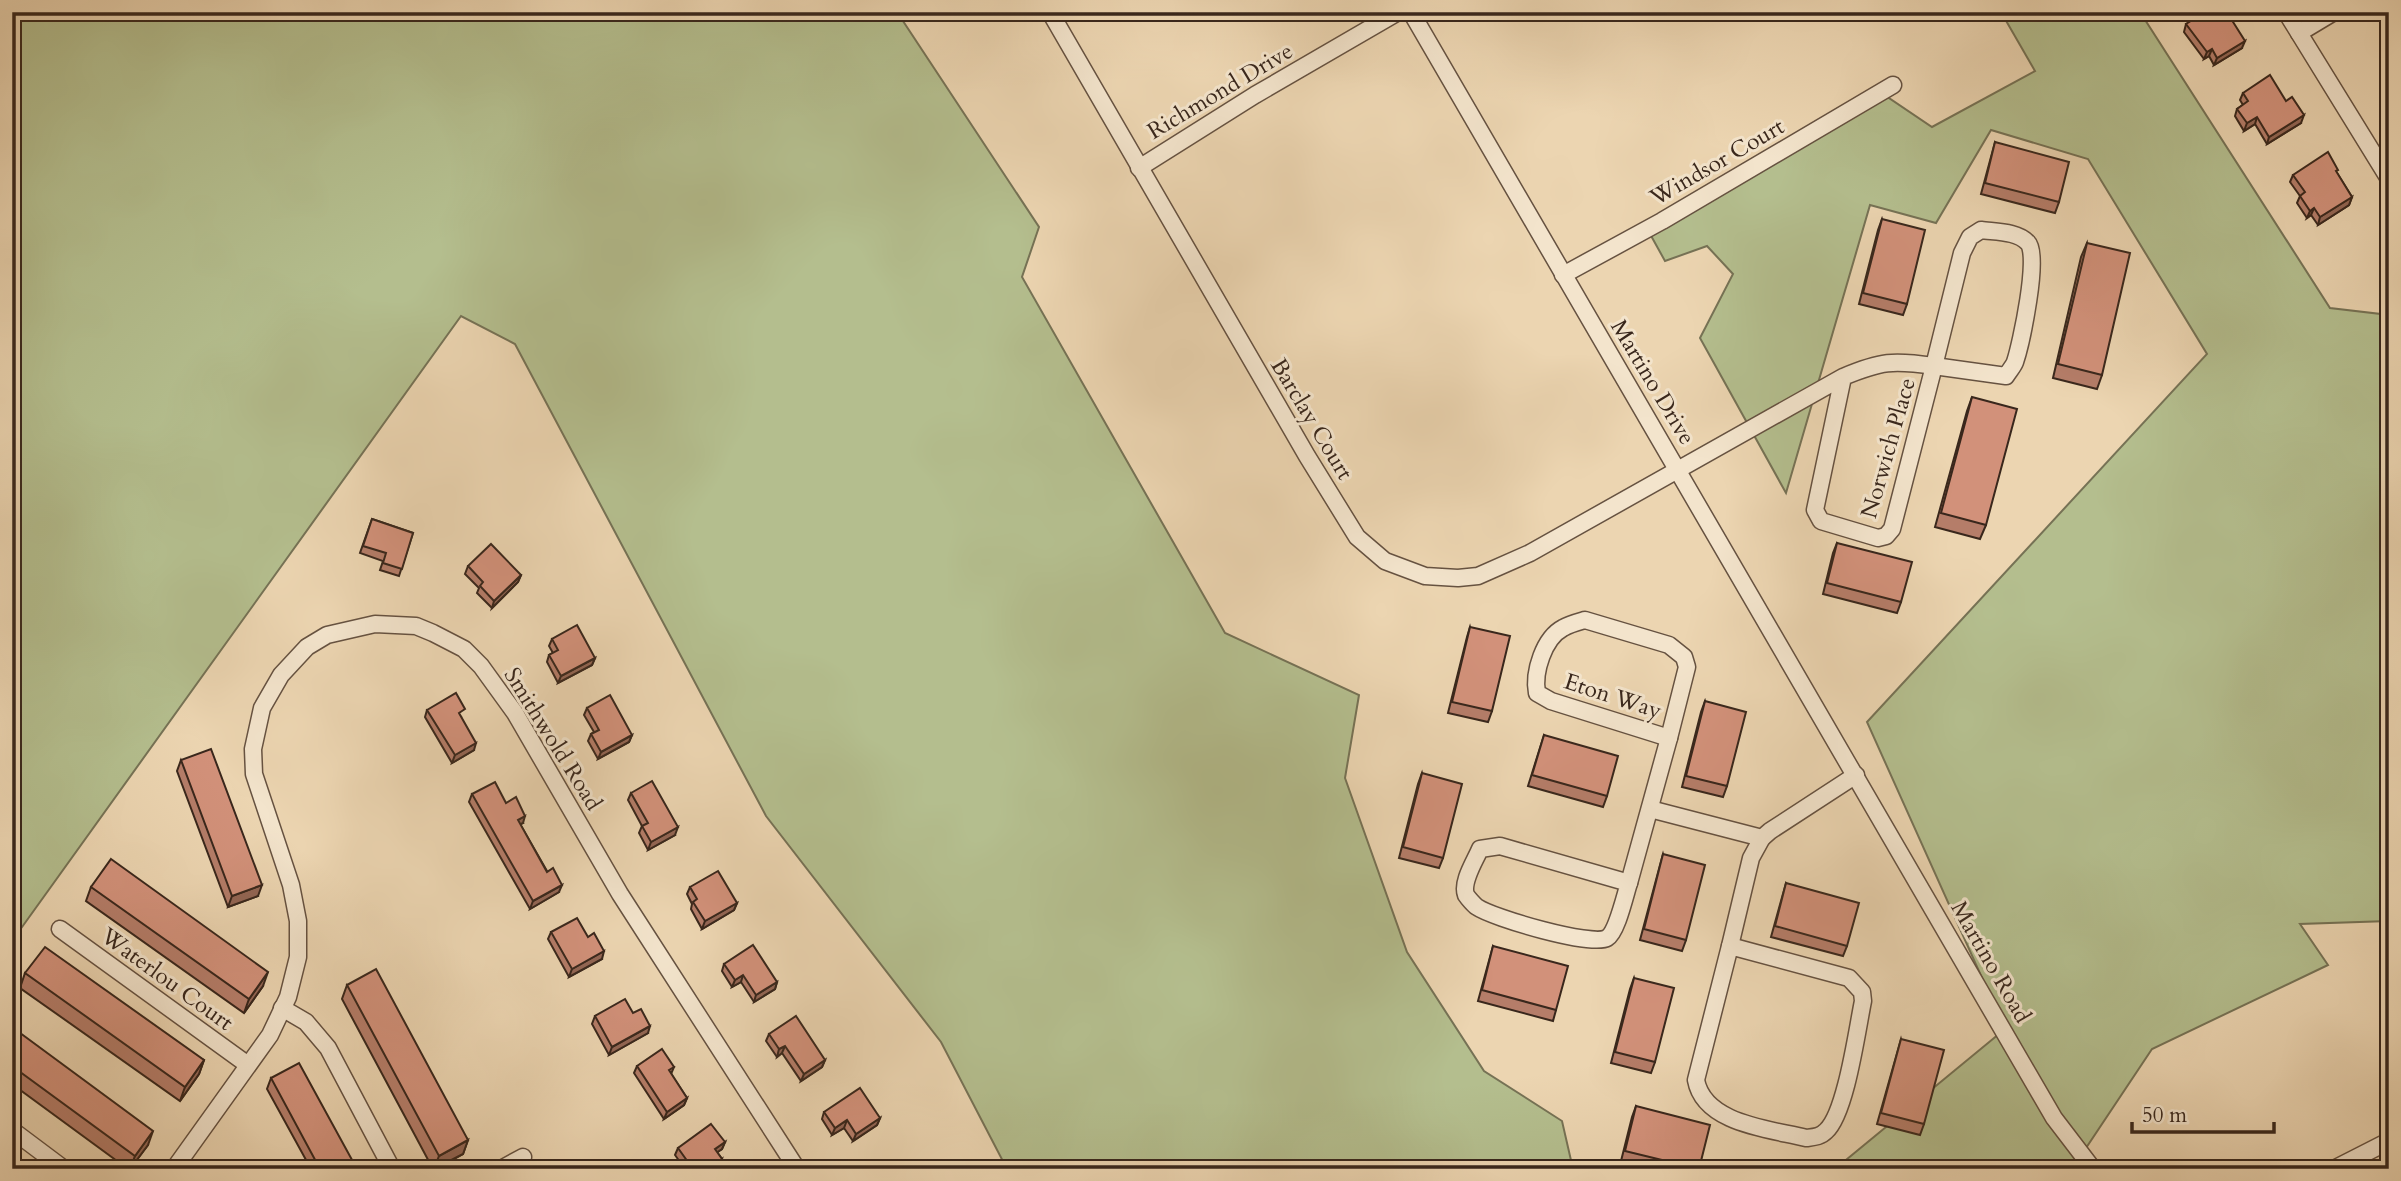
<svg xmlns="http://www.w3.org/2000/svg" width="2401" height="1181" viewBox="0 0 2401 1181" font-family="Cardo,serif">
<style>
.green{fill:#b4be8e;stroke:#767255;stroke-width:2}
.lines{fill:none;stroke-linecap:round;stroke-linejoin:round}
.street-casing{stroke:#665241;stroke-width:19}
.street{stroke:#f3e4cc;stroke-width:16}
.wall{fill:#b57d69;stroke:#39271c;stroke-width:2}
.shaded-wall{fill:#936655;stroke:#39271c;stroke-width:2}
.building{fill:#d2917a;stroke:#39271c;stroke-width:2}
.labels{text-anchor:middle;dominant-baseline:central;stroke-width:6;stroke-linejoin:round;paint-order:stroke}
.street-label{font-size:23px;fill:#39271c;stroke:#f3e4cc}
</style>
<rect width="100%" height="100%" fill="#ecd5b1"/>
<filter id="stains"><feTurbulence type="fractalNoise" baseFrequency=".00286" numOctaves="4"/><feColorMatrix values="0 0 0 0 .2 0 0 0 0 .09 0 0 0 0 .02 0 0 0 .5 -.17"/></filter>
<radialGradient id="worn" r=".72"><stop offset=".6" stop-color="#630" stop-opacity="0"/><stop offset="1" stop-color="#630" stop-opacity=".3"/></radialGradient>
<g class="green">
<polygon points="12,12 897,12 1039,227 1022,277 1225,633 1359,695 1345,778 1407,952 1484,1071 1562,1121 1573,1169 1007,1169 941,1042 766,816 515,344 461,316 12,941"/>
<polygon points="2001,12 2140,12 2330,308 2389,315 2389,693 2381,698 2389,717 2389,921 2300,924 2328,965 2152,1049 2072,1169 1835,1169 2005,1029 1867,722 2207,354 2088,159 1991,130 1936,223 1870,205 1786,493 1700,338 1733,274 1707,246 1665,261 1644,223 1874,88 1932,127 2035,71"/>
</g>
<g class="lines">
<defs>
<g id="street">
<path d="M1050,12l257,444 50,81 28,24 40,15 33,2 20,-2 52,-23 313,-176c38,-16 50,-17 91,-11l-42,163 -6,7 -8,2 -57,-17 -6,-11 28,-133"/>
<polyline points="1411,12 2054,1118 2093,1169"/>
<polyline points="2286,12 2389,179"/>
<polyline points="2299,33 2334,12"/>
<polyline points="1139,168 1255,95 1398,12"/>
<path d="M1981,230c14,2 37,1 47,13 12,12 -7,101 -13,119 -2,5 -6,9 -9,14l-72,-10 28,-113 8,-16z"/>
<polyline points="1563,275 1662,221 1893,85"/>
<path d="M1585,620l84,25 15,12 3,10 -18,71 -118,-37 -14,-8c-4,-21 7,-55 26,-65 7,-4 15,-6 22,-8z"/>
<polyline points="1650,809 1762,838 1770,831 1856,775"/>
<path d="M1500,846l129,37c-4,12 -12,49 -22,55 -15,9 -114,-20 -130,-31 -3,-2 -9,-9 -11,-12 -5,-13 9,-34 14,-46z"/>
<polyline points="1629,883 1669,738"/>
<polyline points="60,929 248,1065"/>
<path d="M1730,946l119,32 13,14 1,9c-6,29 -17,112 -37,130 -6,6 -12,6 -20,7 -36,-9 -102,-14 -110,-58z"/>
<polyline points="1730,946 1751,858 1762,838"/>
<polyline points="282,1008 306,1022 328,1048 392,1169"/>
<polyline points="12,1130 64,1169"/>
<polyline points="174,1169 270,1035 288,997 298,957 298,921 291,885 254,774 253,749 262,708 281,675 307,647 327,635 375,624 416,626 433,633 464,649 481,666 515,713 620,894 797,1169"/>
<polyline points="501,1169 523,1157"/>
<polyline points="2334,1169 2389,1141"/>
</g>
</defs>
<use href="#street" class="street-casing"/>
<use href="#street" class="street"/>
</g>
<g class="wall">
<polygon points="2192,12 2234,12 2233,16 2230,18 2242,48 2214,65 2209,56 2204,59 2184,32 2186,24 2189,23 2188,20"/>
<polygon points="2243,93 2286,101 2301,123 2267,144 2255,124 2244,131 2235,116 2237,109 2243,105 2240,100"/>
<polygon points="1995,142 2059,202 2055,213 1981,194"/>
<polygon points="2337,173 2352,197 2349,205 2318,225 2311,215 2307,218 2297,203 2300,196 2290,182 2293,175"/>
<polygon points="1882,219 1907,304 1903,315 1859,304 1878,230"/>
<polygon points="2087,243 2102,375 2097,389 2053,378 2081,257"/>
<polygon points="1972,397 1986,525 1980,539 1935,527 1967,411"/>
<polygon points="372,519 413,533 399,576 380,570 383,561 360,553"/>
<polygon points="1837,543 1901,602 1897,613 1823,594 1833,553"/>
<polygon points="468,566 521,575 518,582 492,608 477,593 479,588 465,574"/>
<polygon points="1470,627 1492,711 1488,722 1448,713 1467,637"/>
<polygon points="552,639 595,658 592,665 558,683 547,662 549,655 553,653 549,646"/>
<polygon points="1705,701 1727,786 1723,797 1682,787 1701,712"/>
<polygon points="587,708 632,735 629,742 598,759 588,741 591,734 594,732 584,715"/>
<polygon points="427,710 462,717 461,717 474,750 452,763 425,717"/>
<polygon points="1544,735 1607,796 1603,807 1528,786"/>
<polygon points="181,760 258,896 228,907 177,771"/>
<polygon points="1422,773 1443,858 1439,868 1399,858 1418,784"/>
<polygon points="631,793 675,835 648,850 639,833 642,826 628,800"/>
<polygon points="472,794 506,803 523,823 520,824 559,892 530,909 469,802"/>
<polygon points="1663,854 1686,940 1682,951 1640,940 1660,865"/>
<polygon points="1786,883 1847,946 1843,956 1771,937"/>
<polygon points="91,887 263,986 244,1013 86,901"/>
<polygon points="690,887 737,903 734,910 702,929 691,909 692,904 687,894"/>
<polygon points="551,932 588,937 602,959 569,977 548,939"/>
<polygon points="1493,946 1556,1010 1553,1021 1478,1001"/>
<polygon points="724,964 777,982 775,989 754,1002 741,982 732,987 722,971"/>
<polygon points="25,973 204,1060 199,1074 180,1101 20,988"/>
<polygon points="1634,978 1655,1062 1651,1073 1611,1063 1630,989"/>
<polygon points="347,985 468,1140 463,1154 436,1169 433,1169 342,999"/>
<polygon points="633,1013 648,1033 609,1055 592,1024 595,1016"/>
<polygon points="12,1027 148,1145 130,1169 128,1169 12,1084"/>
<polygon points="769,1034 825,1060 822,1067 801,1081 782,1053 777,1057 766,1041"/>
<polygon points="1901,1039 1924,1124 1920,1135 1877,1124"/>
<polygon points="637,1066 674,1067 671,1074 687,1098 684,1105 664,1119 634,1073"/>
<polygon points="271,1078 357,1169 311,1169 267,1089"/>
<polygon points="1636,1106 1699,1169 1650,1169 1621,1161 1632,1117"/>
<polygon points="824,1112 880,1118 877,1125 853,1141 844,1128 832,1135 822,1119"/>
<polygon points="725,1142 722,1149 717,1152 722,1159 720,1166 716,1169 685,1169 675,1155 678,1148"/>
</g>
<g class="shaded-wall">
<polygon points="2230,12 2234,12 2233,16 2225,21 2228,14"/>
<polygon points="2245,41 2242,48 2214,65 2217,58"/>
<polygon points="2212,49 2209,56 2204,59 2207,52"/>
<polygon points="2304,115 2301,123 2267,144 2269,137"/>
<polygon points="2257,117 2255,124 2244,131 2247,123"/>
<polygon points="2352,197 2349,205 2318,225 2320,217"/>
<polygon points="2314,208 2311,215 2307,218 2310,211"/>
<polygon points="521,575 518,582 492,608 494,601"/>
<polygon points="595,658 592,665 558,683 561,676"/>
<polygon points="632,735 629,742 598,759 601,752"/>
<polygon points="476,743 474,750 452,763 455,755"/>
<polygon points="525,816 523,823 515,827 518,820"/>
<polygon points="678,827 675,835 648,850 651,842"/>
<polygon points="262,885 258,896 228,907 232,896"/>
<polygon points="562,885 559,892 530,909 533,901"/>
<polygon points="737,903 734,910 702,929 705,921"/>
<polygon points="604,951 602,959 569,977 572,969"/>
<polygon points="268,972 263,986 244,1013 249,999"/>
<polygon points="743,975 741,982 732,987 735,980"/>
<polygon points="777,982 775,989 754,1002 756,995"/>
<polygon points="650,1026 648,1033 609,1055 612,1047"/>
<polygon points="785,1046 782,1053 777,1057 779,1049"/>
<polygon points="204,1060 199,1074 180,1101 185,1087"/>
<polygon points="825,1060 822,1067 801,1081 804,1074"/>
<polygon points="687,1098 684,1105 664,1119 667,1112"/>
<polygon points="880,1118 877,1125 853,1141 856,1134"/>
<polygon points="847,1120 844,1128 832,1135 835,1128"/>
<polygon points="153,1131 148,1145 130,1169 135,1156"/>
<polygon points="468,1140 463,1154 434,1169 439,1156"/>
<polygon points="725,1142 722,1149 712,1156 715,1149"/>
<polygon points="722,1159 720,1166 716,1169 709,1169"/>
</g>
<g class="building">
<polygon points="2192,12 2230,12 2228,14 2245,41 2217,58 2212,49 2207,52 2186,24 2194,19 2190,13"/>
<polygon points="2270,75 2286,101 2292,97 2304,115 2269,137 2257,117 2247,123 2237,109 2248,101 2243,93"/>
<polygon points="1995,142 2069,162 2059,202 1985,183"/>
<polygon points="2328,152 2338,170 2336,171 2352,197 2320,217 2314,208 2310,211 2300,196 2305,192 2293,175"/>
<polygon points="1882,219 1925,230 1907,304 1863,293"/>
<polygon points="2087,243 2130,253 2102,375 2058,364"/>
<polygon points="1972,397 2017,409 1986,525 1941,513"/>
<polygon points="372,519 413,533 402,569 383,563 386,553 363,546"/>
<polygon points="1837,543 1912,562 1901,602 1827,583"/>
<polygon points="491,544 521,575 494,601 480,586 483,582 468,566"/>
<polygon points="577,625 595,658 561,676 549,655 558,650 552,639"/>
<polygon points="1470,627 1510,636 1492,711 1452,702"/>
<polygon points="456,693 465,709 459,713 476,743 455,755 427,710"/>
<polygon points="610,695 632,735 601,752 591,734 599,730 587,708"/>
<polygon points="1705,701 1746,712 1727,786 1686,776"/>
<polygon points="1544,735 1618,756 1607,796 1532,775"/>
<polygon points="211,749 262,885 232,896 181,760"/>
<polygon points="1422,773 1462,784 1443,858 1403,847"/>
<polygon points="652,781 678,827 651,842 642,826 648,823 631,793"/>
<polygon points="495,782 506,803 516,797 525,816 518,820 547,872 553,868 562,885 533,901 472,794"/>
<polygon points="1663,854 1705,865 1686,940 1644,929"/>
<polygon points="111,859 268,972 249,999 91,887"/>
<polygon points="718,871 737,903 705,921 693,902 697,899 690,887"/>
<polygon points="1786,883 1859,903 1847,946 1775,926"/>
<polygon points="577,918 588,937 594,933 604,951 572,969 551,932"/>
<polygon points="753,945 777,982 756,995 743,975 735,980 724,964"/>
<polygon points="1493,946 1568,966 1556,1010 1482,990"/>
<polygon points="45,947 204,1060 185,1087 25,973"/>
<polygon points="376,969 468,1140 439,1156 347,985"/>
<polygon points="1634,978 1674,988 1655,1062 1615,1052"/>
<polygon points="625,999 633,1013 641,1009 650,1026 612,1047 595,1016"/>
<polygon points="796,1016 825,1060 804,1074 785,1046 779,1049 769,1034"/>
<polygon points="12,1027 153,1131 135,1156 12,1066"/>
<polygon points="1901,1039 1944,1050 1924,1124 1881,1113"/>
<polygon points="662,1049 674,1067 669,1070 687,1098 667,1112 637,1066"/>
<polygon points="299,1063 357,1169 320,1169 271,1078"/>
<polygon points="860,1088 880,1118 856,1134 847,1120 835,1128 824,1112"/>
<polygon points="1636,1106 1710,1125 1699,1169 1625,1151"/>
<polygon points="711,1124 725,1142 715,1149 722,1159 709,1169 693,1169 678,1148"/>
<polygon points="12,1159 26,1169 12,1169"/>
<polygon points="902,1164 905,1169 895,1169"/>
</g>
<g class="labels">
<g class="street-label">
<text transform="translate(1220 91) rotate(-31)">Richmond Drive</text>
<text transform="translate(1717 162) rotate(-30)">Windsor Court</text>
<text transform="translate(1653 382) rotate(59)">Martino Drive</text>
<text transform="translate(1312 419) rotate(59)">Barclay Court</text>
<text transform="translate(1888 448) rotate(-74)">Norwich Place</text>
<text transform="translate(1613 696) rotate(18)">Eton Way</text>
<text transform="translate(553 739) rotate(58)">Smithwold Road</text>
<text transform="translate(1991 962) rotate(60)">Martino Road</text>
<text transform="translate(167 979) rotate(36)">Waterlou Court</text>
</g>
</g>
<rect width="2401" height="1181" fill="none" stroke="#ecd5b1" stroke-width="42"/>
<rect x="14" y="14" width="2373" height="1153" fill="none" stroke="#39271c" stroke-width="3.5"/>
<rect x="21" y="21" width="2359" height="1139" fill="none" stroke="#39271c" stroke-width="2"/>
<path d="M2132 1122v10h142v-10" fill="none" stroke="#39271c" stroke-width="3.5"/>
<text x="2142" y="1122" font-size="21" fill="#39271c" stroke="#f3e4cc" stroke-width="5" paint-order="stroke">50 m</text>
<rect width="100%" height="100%" filter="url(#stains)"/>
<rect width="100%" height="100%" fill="url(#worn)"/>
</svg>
